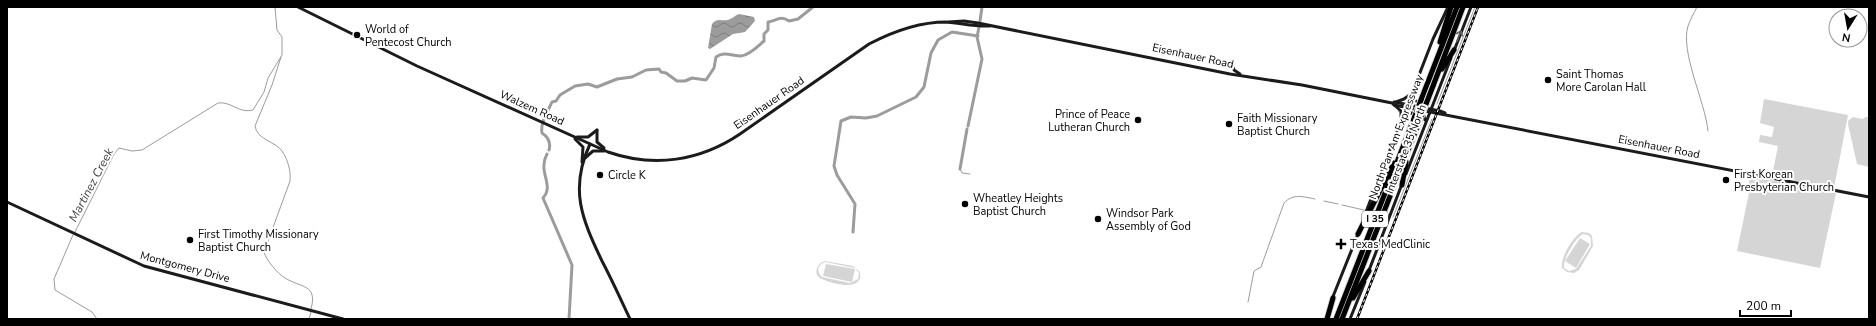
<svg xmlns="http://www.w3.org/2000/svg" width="1876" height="326" viewBox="0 0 1876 326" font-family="'Nunito Sans',sans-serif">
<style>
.grass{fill:#d5d5d5;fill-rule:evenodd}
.water{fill:url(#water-waves)}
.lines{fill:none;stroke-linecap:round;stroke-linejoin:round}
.stream{stroke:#9c9c9c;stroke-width:1}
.river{stroke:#9c9c9c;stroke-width:3}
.highway-casing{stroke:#dbdbdb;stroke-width:7}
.secondary{stroke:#1b1b1b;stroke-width:3}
.highway{stroke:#000;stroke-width:5}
.rail-casing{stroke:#000;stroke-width:2.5}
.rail{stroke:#fff;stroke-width:1;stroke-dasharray:3;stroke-linecap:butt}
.highway-bridge-casing{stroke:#dbdbdb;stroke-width:7;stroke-linecap:butt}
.highway-bridge{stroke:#000;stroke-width:5}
.oneway{stroke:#5f5f5f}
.poi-dot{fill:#000;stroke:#fff;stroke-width:1.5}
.labels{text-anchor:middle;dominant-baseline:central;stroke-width:4;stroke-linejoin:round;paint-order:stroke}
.shield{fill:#fff;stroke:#4c4c4c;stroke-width:1}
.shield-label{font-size:10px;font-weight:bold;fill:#000}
.poi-label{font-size:11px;fill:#000;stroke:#fff;text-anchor:start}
.street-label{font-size:11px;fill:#000;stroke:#fff}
.water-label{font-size:12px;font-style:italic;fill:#3d3d3d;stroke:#fff}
</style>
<defs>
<pattern id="water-waves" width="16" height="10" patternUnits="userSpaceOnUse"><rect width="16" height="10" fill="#9c9c9c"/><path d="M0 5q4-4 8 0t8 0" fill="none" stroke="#7d7d7d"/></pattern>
</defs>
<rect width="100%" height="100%" fill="#fff"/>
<g class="grass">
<polygon points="1764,99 1848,115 1834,188 1772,176 1778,146 1759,142 1760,135 1772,137 1774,127 1760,123"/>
<polygon points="1853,117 1862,119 1866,117 1869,117 1869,167 1857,164 1848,124 1848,121"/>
<polygon points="1750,176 1836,193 1820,268 1737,251 1750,188 1748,187"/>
<path d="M1582,232l7,1 3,3 1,10 -14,24 -5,3 -7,-1 -5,-4c-2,-10 11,-32 20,-36zM1583,234l5,1 3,3v8l-15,23 -7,2 -5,-3c-2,-8 12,-31 19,-34z"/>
<polygon points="1580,238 1590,244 1576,268 1565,261"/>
<path d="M825,261l28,5 7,6c4,20 -28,12 -38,7 -10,-4 -5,-16 3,-18zM825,262l30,6 4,5 -1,6 -8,4 -28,-6c-6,-5 -5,-12 3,-15z"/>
<polygon points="826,264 855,269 852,282 823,276"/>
</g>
<path class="water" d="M739,14l15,3 1,4 -10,11 -12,2 -23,15 -2,-1 4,-24c6,-8 11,-1 18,-5 3,-1 6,-4 9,-5z"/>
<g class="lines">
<g class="stream">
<path d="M1697,7c-3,6 -7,13 -9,19 -8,26 17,75 20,105"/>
<path d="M281,57l-9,28 -17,41c2,14 20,15 27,25 6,9 9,20 8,30l-26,71c2,8 14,22 21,26 16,10 33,6 26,31"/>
<polyline points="1437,104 1475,7"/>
<polyline points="1398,111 1399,112"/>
<polyline points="960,169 962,173 970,174"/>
<polyline points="1324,201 1338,204"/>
<polyline points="1342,205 1364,210"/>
<polyline points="1393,217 1432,119"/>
<path d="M75,232l39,-78 5,-6 13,3 10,-1 76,-47c13,-2 21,11 35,7l11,-18 4,-14 14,-23v-18l-5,-7 -2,-23"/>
<polyline points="73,235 54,279 55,290 92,312 97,319"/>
<path d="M1248,302l6,-31 7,-4 23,-64c9,-10 20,-6 31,-4"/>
<polyline points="309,319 311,312"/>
</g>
<g class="river">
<polyline points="980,21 982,7"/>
<polyline points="968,126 982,59 977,37 979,27"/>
<path d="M549,150c2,-7 -1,-13 -7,-17 -2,-10 6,-22 10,-31l4,-1 4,-6 15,-9 13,-2 9,3 20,-8 15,-2 14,-7 13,-1 2,3 5,1 11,8h8l7,-3 14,2 8,-12 2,-11c8,-6 16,-1 25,-1 9,-1 17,-10 23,-15v-7l4,-4v-8c8,-1 12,-7 21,-1l9,-2 15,-12"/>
<path d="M547,154c-10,18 8,31 -4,44l29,67 -3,54"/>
<polyline points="960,169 967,129"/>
<polyline points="853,232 855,204 837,175 834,166 841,121 851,117 866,118 877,116 916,97 924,87 931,53 938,40 952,32 978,36"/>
</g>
<defs>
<g id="highway">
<polyline points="1440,42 1451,7"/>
<polyline points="1442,69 1454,50"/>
<polyline points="1433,86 1463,7"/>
<polyline points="1421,100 1457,7"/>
<polyline points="1402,185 1406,162"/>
<polyline points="1358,234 1394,163"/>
<polyline points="1353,298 1369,271"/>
<polyline points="1327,319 1333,298"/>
<polyline points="1336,319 1415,116"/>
<polyline points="1342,319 1421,117"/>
</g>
</defs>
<use href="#highway" class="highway-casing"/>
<g class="secondary">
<path d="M298,7l119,59 191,86c46,16 92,9 132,-18l129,-90c23,-12 51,-22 77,-22 15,1 29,5 44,4"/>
<polyline points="949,22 964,21 978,23 1230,74 1302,85 1392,103 1401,111 1401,121"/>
<polyline points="1454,51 1471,7"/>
<polyline points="1232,65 1234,70 1240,74"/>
<polyline points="1412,93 1414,100 1420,103"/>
<polyline points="1394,102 1440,111 1445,113"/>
<polyline points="1396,102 1404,99 1411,94"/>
<polyline points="1394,105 1869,197"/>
<path d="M1404,118c5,-7 12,-6 20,-2l1,4"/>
<polyline points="597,130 597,142 604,148"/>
<polyline points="577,137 588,137 597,130"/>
<polyline points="575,139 583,147 582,162"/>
<path d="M590,144c-21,45 -8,75 12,117 10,19 19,39 28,58"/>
<polyline points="585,158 593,151 604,151"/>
<polyline points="1406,174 1451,58"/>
<polyline points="7,202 144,266 343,319"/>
<polyline points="1364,217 1433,39 1448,7"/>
<polyline points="1368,273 1402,184"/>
<polyline points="1332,299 1358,234"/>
<polyline points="1350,319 1365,282"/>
</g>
<use href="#highway" class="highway"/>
<defs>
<polyline id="rail" points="1357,319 1478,7"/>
</defs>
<use href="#rail" class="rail-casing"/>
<use href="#rail" class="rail"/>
<defs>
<g id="highway-bridge">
<polyline points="1415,116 1421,100"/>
<polyline points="1421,117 1433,86"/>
</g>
</defs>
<use href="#highway-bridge" class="highway-bridge-casing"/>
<use href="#highway-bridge" class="highway-bridge"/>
</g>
<defs><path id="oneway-shaft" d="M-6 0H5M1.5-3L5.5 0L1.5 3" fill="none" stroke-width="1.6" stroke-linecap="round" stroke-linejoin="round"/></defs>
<use class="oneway" href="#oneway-shaft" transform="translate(1459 36) rotate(-69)"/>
<g class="poi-dot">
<circle cx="357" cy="35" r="4"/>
<circle cx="1548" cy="80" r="4"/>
<circle cx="1138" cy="120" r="4"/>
<circle cx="1229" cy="124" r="4"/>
<circle cx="600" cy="175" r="4"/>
<circle cx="1726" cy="180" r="4"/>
<circle cx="965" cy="204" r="4"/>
<circle cx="1098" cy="219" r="4"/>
<circle cx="190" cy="240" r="4"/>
<path d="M1339 238h4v4h4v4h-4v4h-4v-4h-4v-4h4z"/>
</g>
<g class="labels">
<rect class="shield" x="1362" y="211" width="26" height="16" rx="3"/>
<g class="shield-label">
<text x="1375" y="219">I 35</text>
</g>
<g class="poi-label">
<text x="365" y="29">World of<tspan x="365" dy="13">Pentecost Church</tspan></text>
<text x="1556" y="74">Saint Thomas<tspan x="1556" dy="13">More Carolan Hall</tspan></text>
<text x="1130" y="114" text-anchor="end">Prince of Peace<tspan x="1130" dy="13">Lutheran Church</tspan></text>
<text x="1237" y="118">Faith Missionary<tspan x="1237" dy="13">Baptist Church</tspan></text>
<text x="1734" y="174">First Korean<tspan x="1734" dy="13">Presbyterian Church</tspan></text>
<text x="608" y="175">Circle K</text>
<text x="973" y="198">Wheatley Heights<tspan x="973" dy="13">Baptist Church</tspan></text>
<text x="1106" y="213">Windsor Park<tspan x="1106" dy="13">Assembly of God</tspan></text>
<text x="198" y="234">First Timothy Missionary<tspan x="198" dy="13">Baptist Church</tspan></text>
<text x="1350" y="244">Texas MedClinic</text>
</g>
<g class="street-label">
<text transform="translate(1193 56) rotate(12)">Eisenhauer Road</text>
<text transform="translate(769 103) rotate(-35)">Eisenhauer Road</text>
<text transform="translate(532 108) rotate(24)">Walzem Road</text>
<text transform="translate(1396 137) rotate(-69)">North Pan Am Expressway</text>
<text transform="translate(1659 147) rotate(11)">Eisenhauer Road</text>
<text transform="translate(1406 149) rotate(-69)">Interstate 35 North</text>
<text transform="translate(185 267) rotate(15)">Montgomery Drive</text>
</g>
<g class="water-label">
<text transform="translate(91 185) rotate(-62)">Martinez Creek</text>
</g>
</g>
<rect width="1876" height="326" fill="none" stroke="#000000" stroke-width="16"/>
<g transform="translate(1848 28) rotate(191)"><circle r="19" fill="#ffffff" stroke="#999999"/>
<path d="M0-3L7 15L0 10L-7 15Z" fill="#000000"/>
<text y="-6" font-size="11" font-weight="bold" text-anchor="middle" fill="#000000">N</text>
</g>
<path d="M1740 310v6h51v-6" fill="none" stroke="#000000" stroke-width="2"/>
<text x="1746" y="310" font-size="12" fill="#000000" stroke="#ffffff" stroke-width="3" paint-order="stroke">200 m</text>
</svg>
